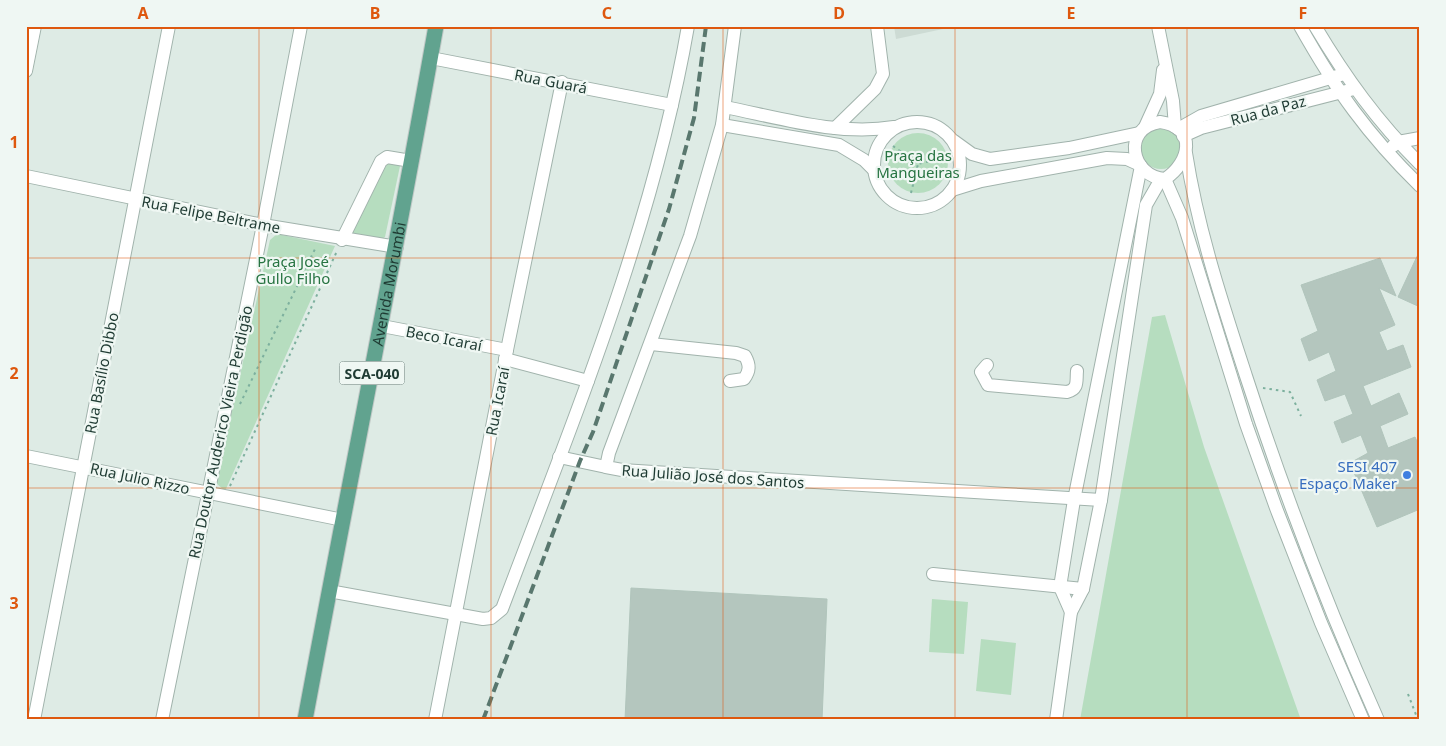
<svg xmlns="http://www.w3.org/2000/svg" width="1446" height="746" viewBox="0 0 1446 746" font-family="'Noto Sans',sans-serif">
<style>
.built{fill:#cddbd4}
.green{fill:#b6ddbf}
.building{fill:#b4c6be;stroke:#b1c5bc}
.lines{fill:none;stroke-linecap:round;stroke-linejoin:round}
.minor-casing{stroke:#a1b3ac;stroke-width:14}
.major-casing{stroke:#c0c8c6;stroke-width:17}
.path{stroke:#7db09e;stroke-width:2;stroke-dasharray:2.5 4;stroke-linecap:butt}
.minor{stroke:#fff;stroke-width:12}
.major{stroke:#61a38f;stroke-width:15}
.rail{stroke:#59776e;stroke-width:4;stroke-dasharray:10 5;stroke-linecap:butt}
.grid{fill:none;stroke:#de580e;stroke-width:1;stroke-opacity:0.55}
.shop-dot{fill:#3f7fe0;stroke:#eff7f3;stroke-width:2}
.labels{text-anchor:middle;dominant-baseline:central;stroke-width:4.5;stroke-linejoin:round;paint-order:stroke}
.shield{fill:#eff7f3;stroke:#5d736d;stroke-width:1}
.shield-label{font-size:14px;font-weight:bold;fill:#1f3b33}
.street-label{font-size:15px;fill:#1f3b33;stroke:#eff7f3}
.park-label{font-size:15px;fill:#277442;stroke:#eff7f3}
.shop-label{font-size:15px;fill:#366cbe;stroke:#eff7f3;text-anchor:end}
.neatline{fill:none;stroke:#de580e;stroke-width:2}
.grid-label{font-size:16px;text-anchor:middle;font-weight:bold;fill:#de580e}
</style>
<rect width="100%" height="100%" fill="#deebe5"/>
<polygon class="built" points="894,26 957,26 896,39"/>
<g class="green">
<circle cx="1161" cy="149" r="20"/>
<circle cx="918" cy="163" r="30"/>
<polygon points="394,163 400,166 385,237 378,241 348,234 387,164"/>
<polygon points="277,234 335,246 225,491 216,483 270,240"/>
<polygon points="1165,315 1204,447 1301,720 1080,720 1152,317"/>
<polygon points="932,599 968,602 964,654 929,652"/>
<polygon points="981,639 1016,643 1011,695 976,691"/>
</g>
<g class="building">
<polygon points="1420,250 1420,307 1398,297"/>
<polygon points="1380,258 1396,296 1379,288 1395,325 1379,332 1387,351 1403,345 1411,367 1363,386 1371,406 1399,393 1408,414 1380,426 1388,448 1415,437 1420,448 1420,509 1377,527 1350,463 1368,453 1361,435 1342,443 1334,422 1353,414 1345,394 1325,401 1317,380 1336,371 1329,352 1309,361 1301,339 1318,331 1301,285"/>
<polygon points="631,588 827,599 822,720 625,720"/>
</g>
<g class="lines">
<defs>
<g id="minor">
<polyline points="735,26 722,125 690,236 609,453 606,467 622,470 1101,500"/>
<polyline points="1158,26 1173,101 1175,127"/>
<path d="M1300,26c36,64 67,108 120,160"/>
<path d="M1315,26c31,52 62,95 105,138"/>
<polyline points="431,58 672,105"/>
<polyline points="26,71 35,26"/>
<path d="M725,107c55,11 113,29 169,20"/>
<circle cx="917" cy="165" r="43"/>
<path d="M1160,122c38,5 30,41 5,57 -34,-2 -44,-51 -5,-57z"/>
<polyline points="722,125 839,145 864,160 875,171"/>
<polyline points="1145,127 1160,94 1163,70"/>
<polyline points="835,128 875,89 883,74 877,26"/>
<polyline points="1178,129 1201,116 1344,74"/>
<polyline points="1183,136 1201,128 1354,89"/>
<polyline points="954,141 972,154 990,159 1069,148 1139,133"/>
<polyline points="1393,146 1398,142 1420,138"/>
<path d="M1186,153c12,77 36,149 60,223 38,117 82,232 132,344"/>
<polyline points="26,176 263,225 397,247"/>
<polyline points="1165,179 1182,218 1246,424 1276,508 1321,623 1363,720"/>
<polyline points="952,190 981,181 1107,158 1127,159 1140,165"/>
<polyline points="342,240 381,161 387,157 411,161"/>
<polyline points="382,326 507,350"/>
<path d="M651,344l85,9 9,3c5,9 5,15 -1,23l-14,2"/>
<polyline points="505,359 588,381"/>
<path d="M987,365l-6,7 7,13 79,7c12,-3 9,-11 10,-21"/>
<polyline points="26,456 343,520"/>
<polyline points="559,457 606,467"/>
<polyline points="933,574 1083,589"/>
<path d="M329,591l154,28 8,-1 11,-9c72,-191 151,-381 186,-583"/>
<polyline points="1071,612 1060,587 1074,500 1141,166"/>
<polyline points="34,720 169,26"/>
<polyline points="162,720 263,225 301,26"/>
<polyline points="435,720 507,350 562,82"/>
<polyline points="1056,720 1071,612 1083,589 1101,500 1146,205 1161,179"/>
</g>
<g id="major">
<path id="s1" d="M305,720c43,-232 90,-462 131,-694"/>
</g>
</defs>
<use href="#minor" class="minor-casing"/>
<use href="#major" class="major-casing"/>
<g class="path">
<polyline points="893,146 918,164 948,157"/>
<polyline points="911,193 918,164"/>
<polyline points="1263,388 1290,392 1301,416"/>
<polyline points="240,404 316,247"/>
<polyline points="230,486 337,251"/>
<polyline points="1408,694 1418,720"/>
</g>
<use href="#minor" class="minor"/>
<use href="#major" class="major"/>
<polyline class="rail" points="483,720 580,461 593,432 669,209 694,118 706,26"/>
</g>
<path class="grid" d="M259,26v694M491,26v694M723,26v694M955,26v694M1187,26v694M26,258h1394M26,488h1394"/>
<circle class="shop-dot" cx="1407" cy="475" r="5"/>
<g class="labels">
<rect class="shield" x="339.5" y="361.5" width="65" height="23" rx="4"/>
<g class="shield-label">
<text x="372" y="373">SCA-040</text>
</g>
<g class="street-label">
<text transform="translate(551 81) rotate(11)">Rua Guará</text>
<text transform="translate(1268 110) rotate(-15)">Rua da Paz</text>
<text transform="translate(211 214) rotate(11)">Rua Felipe Beltrame</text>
<text stroke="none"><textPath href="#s1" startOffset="444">Avenida Morumbi</textPath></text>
<text transform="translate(444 338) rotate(11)">Beco Icaraí</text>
<text transform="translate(101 373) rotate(-79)">Rua Basílio Dibbo</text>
<text transform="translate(497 401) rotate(-79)">Rua Icaraí</text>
<text transform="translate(220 432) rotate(-78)">Rua Doutor Auderico Vieira Perdigão</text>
<text transform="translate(713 476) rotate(4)">Rua Julião José dos Santos</text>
<text transform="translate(140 478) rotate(12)">Rua Julio Rizzo</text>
</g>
<g class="park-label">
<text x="918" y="155">Praça das<tspan x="918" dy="17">Mangueiras</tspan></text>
<text x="293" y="261">Praça José<tspan x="293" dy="17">Gullo Filho</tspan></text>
</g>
<g class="shop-label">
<text x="1397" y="466">SESI 407<tspan x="1397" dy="17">Espaço Maker</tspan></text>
</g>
</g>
<rect width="1446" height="746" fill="none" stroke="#eff7f3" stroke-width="55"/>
<rect x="28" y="28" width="1390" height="690" class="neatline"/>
<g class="grid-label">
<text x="143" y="19">A</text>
<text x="375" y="19">B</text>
<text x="607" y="19">C</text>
<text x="839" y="19">D</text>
<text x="1071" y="19">E</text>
<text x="1303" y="19">F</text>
<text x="14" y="148">1</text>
<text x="14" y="379">2</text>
<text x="14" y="609">3</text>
</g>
</svg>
